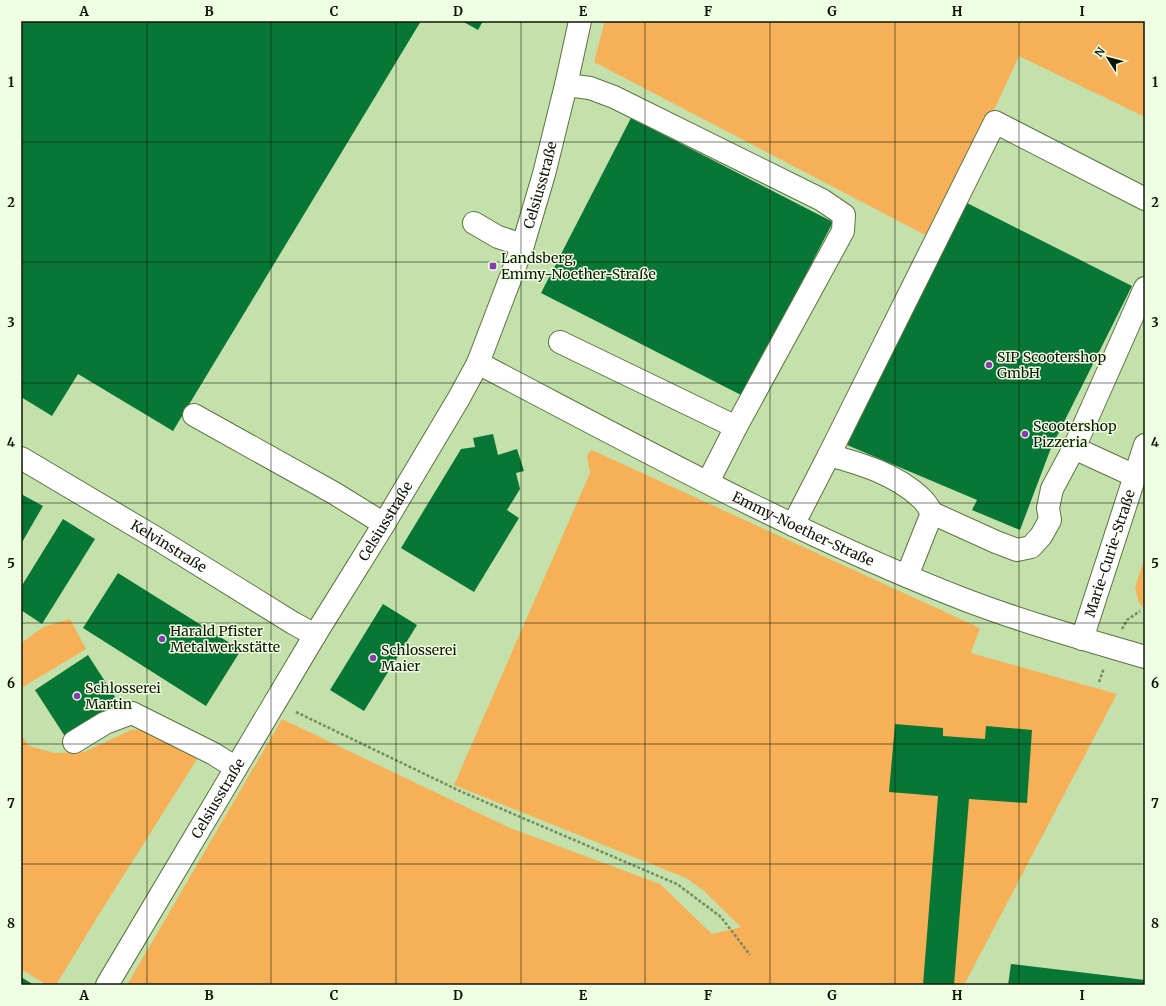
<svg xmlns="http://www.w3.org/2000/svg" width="1166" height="1006" viewBox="0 0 1166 1006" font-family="Merriweather,serif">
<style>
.green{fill:#f6b058}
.building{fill:#087736}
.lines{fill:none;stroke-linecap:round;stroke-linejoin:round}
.minor-casing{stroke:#5b7443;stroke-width:24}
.path{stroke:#768a64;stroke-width:2.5;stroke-dasharray:3 2;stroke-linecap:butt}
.minor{stroke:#fff;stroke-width:22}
.grid{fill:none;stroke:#0d1604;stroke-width:1;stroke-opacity:0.55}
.poi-dot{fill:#843caf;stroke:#effde2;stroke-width:1.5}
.labels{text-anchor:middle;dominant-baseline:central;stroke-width:3;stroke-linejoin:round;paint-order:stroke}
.street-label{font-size:14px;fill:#0d1604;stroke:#effde2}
.poi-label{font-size:14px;fill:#0d1604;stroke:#effde2;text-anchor:start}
.neatline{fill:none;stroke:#0d1604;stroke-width:1.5}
.grid-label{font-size:13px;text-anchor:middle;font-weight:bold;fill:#0d1604}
</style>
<rect width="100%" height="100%" fill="#c5e1ab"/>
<g class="green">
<polygon points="605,21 1145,21 1145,117 1019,56 995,108 931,238 594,62"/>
<polygon points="592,450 980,628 971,653 1117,694 964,985 127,985 282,719 510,828 660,884 712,934 741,927 702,889 686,878 454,785 590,473 587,455"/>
<polygon points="1145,556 1145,608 1139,603 1135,588"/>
<polygon points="70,619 86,649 21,688 21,643 45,626"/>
<polygon points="143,729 199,756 98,916 56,985 47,985 21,969 21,735 29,746 55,753 84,752 131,730"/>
</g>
<g class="building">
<polygon points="21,21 421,21 173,431 78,374 52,416 21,397"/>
<polygon points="462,21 483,21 478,30"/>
<polygon points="631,118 833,222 743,396 541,293"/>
<polygon points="967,203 1132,286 1051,448 1020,530 972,510 977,500 847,445"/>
<polygon points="493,434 498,455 517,449 524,471 516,473 520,489 507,510 519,518 474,592 401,548 461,449 475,447 473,438"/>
<polygon points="21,494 43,506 21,544"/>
<polygon points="63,519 95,539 42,624 21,610 21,587"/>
<polygon points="118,573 241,650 206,706 83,628"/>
<polygon points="383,604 417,625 364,711 330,690"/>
<polygon points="88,655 119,703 66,738 35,690"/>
<polygon points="895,724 943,728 943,736 985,739 986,726 1032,730 1027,803 969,799 954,985 923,985 938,796 889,792"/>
<polygon points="1011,964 1145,980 1145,985 1008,985"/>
<polygon points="21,977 34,985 21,985"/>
</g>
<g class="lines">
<defs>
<g id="minor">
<polyline points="474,223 498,237 523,245"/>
<polyline points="560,342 736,427 843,231 844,215 822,200 614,97 590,88 566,85"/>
<path id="s1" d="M478,363c159,83 318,171 485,236 60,23 121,40 182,58"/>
<polyline points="194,415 334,493 384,524"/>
<polyline points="829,455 995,122 1145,199"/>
<path id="s2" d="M21,458l135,80 137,85 22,12"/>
<polyline points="1135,476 1074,448 1145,288"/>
<polyline points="708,482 736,427"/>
<path d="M793,525l36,-70c32,9 67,19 92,43 5,4 8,10 11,15"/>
<polyline points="907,576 932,513 996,542 1017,550 1031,547 1041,536 1050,520 1048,508 1052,489 1074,448"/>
<path id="s3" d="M1082,639l63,-194"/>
<polyline points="74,742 105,723 132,713 214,754 236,768"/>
<path id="s4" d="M107,985l208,-350 69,-111 75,-126 19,-35 45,-118 21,-71 22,-89 14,-64"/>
</g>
</defs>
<use href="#minor" class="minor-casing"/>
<g class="path">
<polyline points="1122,629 1127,620 1140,611"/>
<polyline points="1099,682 1104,668"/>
<polyline points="296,712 462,792 677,884 721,917 750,955"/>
</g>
<use href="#minor" class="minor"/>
</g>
<path class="grid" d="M147,21v964M271,21v964M396,21v964M521,21v964M645,21v964M770,21v964M895,21v964M1019,21v964M21,142h1124M21,262h1124M21,383h1124M21,503h1124M21,623h1124M21,744h1124M21,864h1124"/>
<g class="poi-dot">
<rect x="489" y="262" width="8" height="8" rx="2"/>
<circle cx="989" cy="365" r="4"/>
<circle cx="1025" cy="434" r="4"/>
<circle cx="162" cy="639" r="4"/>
<circle cx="373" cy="658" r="4"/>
<circle cx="77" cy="696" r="4"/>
</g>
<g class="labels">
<g class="street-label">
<text stroke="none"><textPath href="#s4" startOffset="913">Celsiusstraße</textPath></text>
<text stroke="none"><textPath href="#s4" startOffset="541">Celsiusstraße</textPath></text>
<text stroke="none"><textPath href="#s1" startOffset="365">Emmy-Noether-Straße</textPath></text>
<text stroke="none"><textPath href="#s2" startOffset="172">Kelvinstraße</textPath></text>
<text stroke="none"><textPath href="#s3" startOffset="90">Marie-Curie-Straße</textPath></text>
<text stroke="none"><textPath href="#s4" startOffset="217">Celsiusstraße</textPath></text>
</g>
<g class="poi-label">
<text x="501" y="258">Landsberg,<tspan x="501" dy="16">Emmy-Noether-Straße</tspan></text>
<text x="997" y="357">SIP Scootershop<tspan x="997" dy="16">GmbH</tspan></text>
<text x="1033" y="426">Scootershop<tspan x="1033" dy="16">Pizzeria</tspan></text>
<text x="170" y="631">Harald Pfister<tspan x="170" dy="16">Metalwerkstätte</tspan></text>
<text x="381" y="650">Schlosserei<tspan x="381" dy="16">Maier</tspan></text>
<text x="85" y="688">Schlosserei<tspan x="85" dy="16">Martin</tspan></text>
</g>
</g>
<rect width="1166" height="1006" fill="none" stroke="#effde2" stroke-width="44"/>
<g transform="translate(1108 58) rotate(306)" stroke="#effde2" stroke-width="3" paint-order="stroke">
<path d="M0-3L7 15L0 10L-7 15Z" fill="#0d1604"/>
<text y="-6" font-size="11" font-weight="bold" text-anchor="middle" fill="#0d1604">N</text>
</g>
<rect x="22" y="22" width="1122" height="962" class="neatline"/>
<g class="grid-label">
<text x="84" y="16">A</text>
<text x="209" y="16">B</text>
<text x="334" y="16">C</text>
<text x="458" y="16">D</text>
<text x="583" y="16">E</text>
<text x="708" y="16">F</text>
<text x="832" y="16">G</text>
<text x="957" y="16">H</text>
<text x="1082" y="16">I</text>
<text x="11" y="87">1</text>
<text x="1155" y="87">1</text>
<text x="11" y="207">2</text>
<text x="1155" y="207">2</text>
<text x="11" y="327">3</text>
<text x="1155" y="327">3</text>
<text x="11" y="447">4</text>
<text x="1155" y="447">4</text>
<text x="11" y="568">5</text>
<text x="1155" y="568">5</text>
<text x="11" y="688">6</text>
<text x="1155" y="688">6</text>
<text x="11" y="808">7</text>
<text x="1155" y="808">7</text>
<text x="11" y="928">8</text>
<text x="1155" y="928">8</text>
<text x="84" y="1000">A</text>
<text x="209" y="1000">B</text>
<text x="334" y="1000">C</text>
<text x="458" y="1000">D</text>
<text x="583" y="1000">E</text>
<text x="708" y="1000">F</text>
<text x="832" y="1000">G</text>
<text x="957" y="1000">H</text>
<text x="1082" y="1000">I</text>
</g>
</svg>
